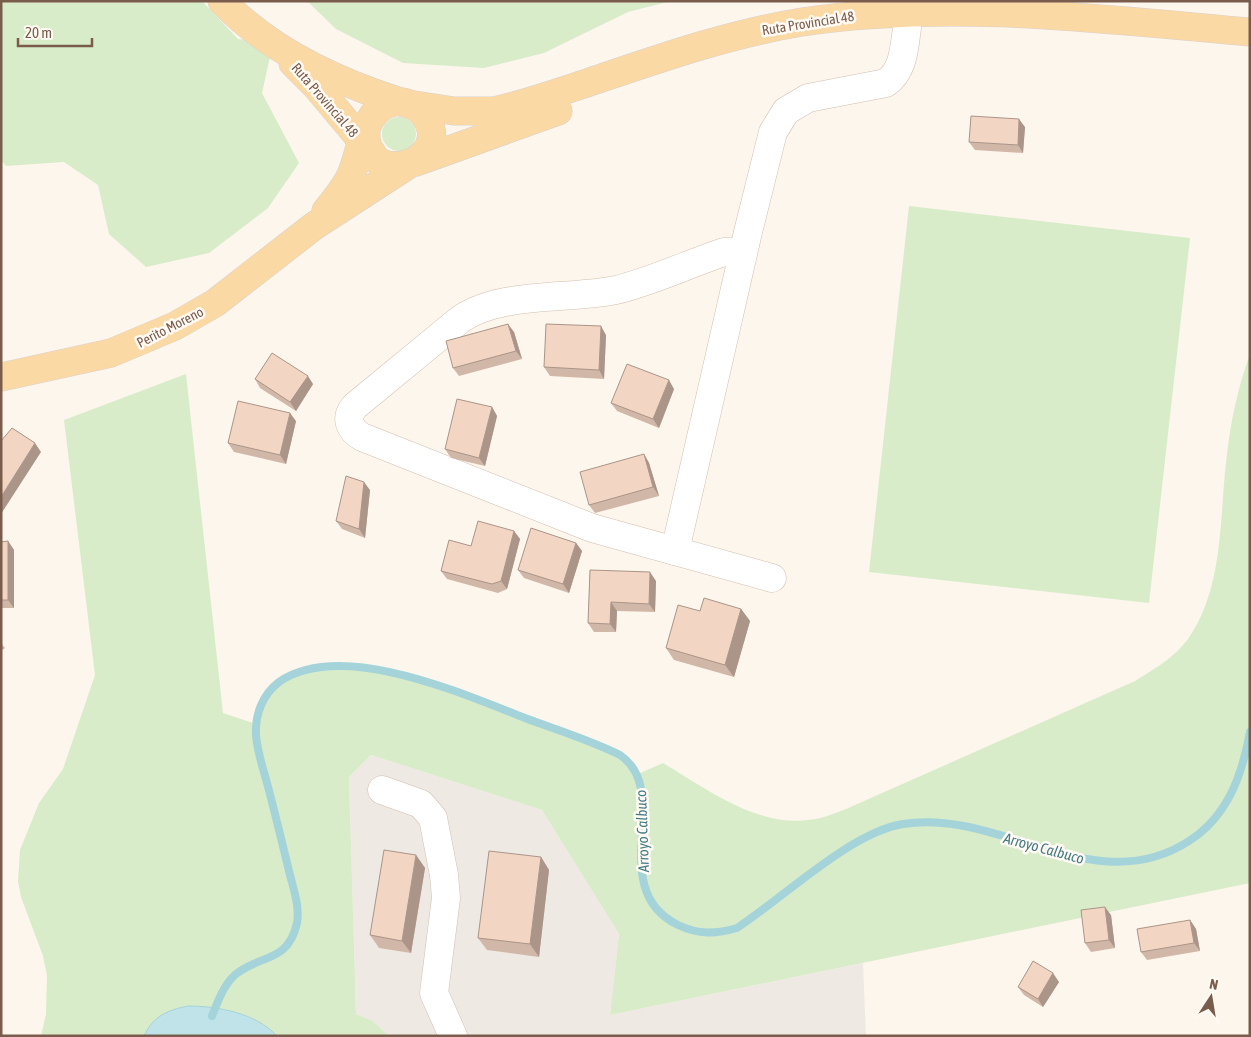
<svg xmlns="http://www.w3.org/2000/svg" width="1251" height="1037" viewBox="0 0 1251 1037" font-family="'Asap Condensed',sans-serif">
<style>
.industrial{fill:#efe9e4}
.green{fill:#d8ecc9}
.water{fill:#bfe3e8;stroke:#a5d3da}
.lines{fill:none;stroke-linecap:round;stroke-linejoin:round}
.stream{stroke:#a5d3da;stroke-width:8}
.minor-casing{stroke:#d1beb0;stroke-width:29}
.major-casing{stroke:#dad1cd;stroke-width:29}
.minor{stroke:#fff;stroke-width:28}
.major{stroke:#fbd9a5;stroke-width:28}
.wall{fill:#d1b7a8}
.shaded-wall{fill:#aa9588}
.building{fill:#f3d5c3;stroke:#aa9588}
.labels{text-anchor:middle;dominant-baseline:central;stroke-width:5;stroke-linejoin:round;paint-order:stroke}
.street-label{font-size:14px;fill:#7a5c4d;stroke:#fffaf3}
.water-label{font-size:15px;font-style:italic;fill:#437c86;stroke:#fffaf3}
</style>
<rect width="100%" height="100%" fill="#fdf6ec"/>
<polygon class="industrial" points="371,755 542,810 619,934 610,1015 863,963 866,1036 389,1036 373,1021 356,1014 349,777"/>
<g class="green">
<polygon points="1,1 202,1 238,39 273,43 262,93 299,163 268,208 209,253 146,267 109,234 98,185 64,162 6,166 1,160"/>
<polygon points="307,1 671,1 628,12 544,53 484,68 403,63 336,29"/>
<circle cx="399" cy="134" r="17"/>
<polygon points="909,206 1190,238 1149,603 869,572"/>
<path d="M1250,354v529l-640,132 9,-81 -77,-124 -171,-55 -22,22 7,237 17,7 16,15h-348l5,-22 1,-38 -4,-20 -22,-59 -3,-16 2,-31 19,-47 24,-34 32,-94 -31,-255 122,-46 37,339 33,11c21,-108 190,-37 253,-13 34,14 69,27 103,40l16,10 10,13 25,-11c46,27 99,69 157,55 9,-2 17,-6 26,-9l289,-128c19,-12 39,-23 53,-42 37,-53 31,-124 39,-185 4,-34 11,-67 23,-100z"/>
</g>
<path class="water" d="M188,1006c29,0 68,7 89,30h-133c9,-20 24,-26 44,-30z"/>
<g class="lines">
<path class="stream" d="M212,1016c6,-15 12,-32 24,-42 25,-20 52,-11 61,-51 3,-17 -4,-35 -8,-52 -7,-29 -14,-58 -22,-88 -4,-15 -10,-32 -11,-48 -1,-20 6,-40 23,-53 62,-43 184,12 246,36 32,12 65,22 95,37 54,36 -16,134 58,170 21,10 38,9 59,3 46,-30 114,-96 166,-104 98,-16 192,78 286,17 39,-25 53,-66 61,-109"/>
<defs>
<g id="minor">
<path d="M743,252h-19c-36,12 -71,29 -108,38 -48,10 -120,1 -159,32l-102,84c-11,12 -5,24 7,31l230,91 180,50"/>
<path d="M675,551l73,-319 25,-100 13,-21 22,-13 78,-15c18,-13 18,-35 21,-55"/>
<polyline points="382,790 421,804 433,818 444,875 446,898 434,993 453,1036"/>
</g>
<g id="major">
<path d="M222,1c47,49 115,81 179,101"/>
<polyline points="293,63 316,86 372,153"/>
<path d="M408,104l46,7h40c32,-7 62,-18 93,-28 71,-24 141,-49 215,-61 148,-22 300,-3 448,10"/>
<polyline points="416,162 558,111"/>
<path d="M326,211c9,-11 18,-22 24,-34 12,-24 12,-71 45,-75 11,-1 23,4 30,14 32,46 -63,78 -59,13"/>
<polyline points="1,377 111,353 175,326 215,303 314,226 408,165"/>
</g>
</defs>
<use href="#minor" class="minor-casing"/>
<use href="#major" class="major-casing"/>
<use href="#minor" class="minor"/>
<use href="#major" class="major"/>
</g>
<g class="wall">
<polygon points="1025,127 1023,153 975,150 969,142"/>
<polygon points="514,332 522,359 459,376 453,368"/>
<polygon points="606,335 604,379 550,376 544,367"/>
<polygon points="255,379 313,384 296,411 260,388"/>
<polygon points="674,389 659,428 617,411 611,403"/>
<polygon points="492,407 497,416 485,466 451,458 445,449"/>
<polygon points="296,421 286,464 234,452 228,443"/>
<polygon points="644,454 649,463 659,496 595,513 589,505"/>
<polygon points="370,490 365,538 342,529 336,521"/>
<polygon points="514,531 520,539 507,589 498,593 447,579 441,571 471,546"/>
<polygon points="8,541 14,550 14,608 1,608 1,542"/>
<polygon points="576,543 582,551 569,593 524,578 518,570"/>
<polygon points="590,570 656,581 655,612 617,611 616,632 594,632 588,623"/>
<polygon points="741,609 750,621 734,677 674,660 666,648 700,611"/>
<polygon points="1,643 5,648 1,651"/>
<polygon points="416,855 425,868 411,953 379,948 370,935"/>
<polygon points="541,857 549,870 539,957 487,950 478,938"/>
<polygon points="1111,915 1115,948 1091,952 1085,943"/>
<polygon points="1190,920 1196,929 1200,951 1147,960 1141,952"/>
<polygon points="1059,982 1043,1007 1024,995 1018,987"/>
</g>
<g class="shaded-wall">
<polygon points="1019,119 1025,127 1023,153 1018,145"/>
<polygon points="508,324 514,332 522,359 516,351"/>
<polygon points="601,326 606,335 604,379 599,370"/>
<polygon points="308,376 313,384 296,411 290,402"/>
<polygon points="669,380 674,389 659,428 653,419"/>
<polygon points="492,407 497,416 485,466 479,458"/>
<polygon points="290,413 296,421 286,464 280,455"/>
<polygon points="35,443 41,452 1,514 1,497"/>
<polygon points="644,454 649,463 659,496 653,487"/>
<polygon points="364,482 370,490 365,538 359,529"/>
<polygon points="514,531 520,539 507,589 501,581"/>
<polygon points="8,541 14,550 14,608 8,600"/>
<polygon points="576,543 582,551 569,593 563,584"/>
<polygon points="650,572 656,581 655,612 649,604"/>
<polygon points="611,602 617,611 616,632 610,624"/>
<polygon points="741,609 750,621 734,677 725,665"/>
<polygon points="416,855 425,868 411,953 402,941"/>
<polygon points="541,857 549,870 539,957 530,944"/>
<polygon points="1105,907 1111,915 1115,948 1109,940"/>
<polygon points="1190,920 1196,929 1200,951 1194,943"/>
<polygon points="1053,973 1059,982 1043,1007 1038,999"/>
</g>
<g class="building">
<polygon points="971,116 1019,119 1018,145 969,142"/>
<polygon points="508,324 516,351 453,368 446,341"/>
<polygon points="546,324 601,326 599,370 544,367"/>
<polygon points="272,353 308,376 290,402 255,379"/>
<polygon points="627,364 669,380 653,419 611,403"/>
<polygon points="457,399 492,407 479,458 445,449"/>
<polygon points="238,401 290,413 280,455 228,443"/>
<polygon points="12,428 35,443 1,497 1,441"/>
<polygon points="644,454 653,487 589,505 580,472"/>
<polygon points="346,476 364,482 359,529 336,521"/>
<polygon points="478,521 514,531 501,581 492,584 441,571 449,540 471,546"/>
<polygon points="531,528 576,543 563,584 518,570"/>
<polygon points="8,541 8,600 1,600 1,542"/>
<polygon points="590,570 650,572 649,604 611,602 610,624 588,623"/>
<polygon points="704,598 741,609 725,665 666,648 678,605 700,611"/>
<polygon points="384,850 416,855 402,941 370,935"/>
<polygon points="489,851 541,857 530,944 478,938"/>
<polygon points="1105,907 1109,940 1085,943 1081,910"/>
<polygon points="1190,920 1194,943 1141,952 1137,929"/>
<polygon points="1033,961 1053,973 1038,999 1018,987"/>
</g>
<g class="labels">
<g class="street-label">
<text transform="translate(808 23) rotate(-9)">Ruta Provincial 48</text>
<text transform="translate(325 100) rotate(49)">Ruta Provincial 48</text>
<text transform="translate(170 327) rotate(-27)">Perito Moreno</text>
</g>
<g class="water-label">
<text transform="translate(642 831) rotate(-92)">Arroyo Calbuco</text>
<text transform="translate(1044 848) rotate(15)">Arroyo Calbuco</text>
</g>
</g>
<rect width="1251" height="1037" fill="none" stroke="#7a5c4d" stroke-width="5"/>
<g transform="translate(1211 997) rotate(12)" stroke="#fffaf3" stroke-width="4" paint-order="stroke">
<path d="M0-4L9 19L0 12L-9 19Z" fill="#7a5c4d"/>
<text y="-8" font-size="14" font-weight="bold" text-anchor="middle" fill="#7a5c4d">N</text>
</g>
<path d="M18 38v8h74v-8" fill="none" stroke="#7a5c4d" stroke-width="2.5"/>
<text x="25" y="38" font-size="15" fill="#7a5c4d" stroke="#fffaf3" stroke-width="4" paint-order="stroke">20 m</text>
</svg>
